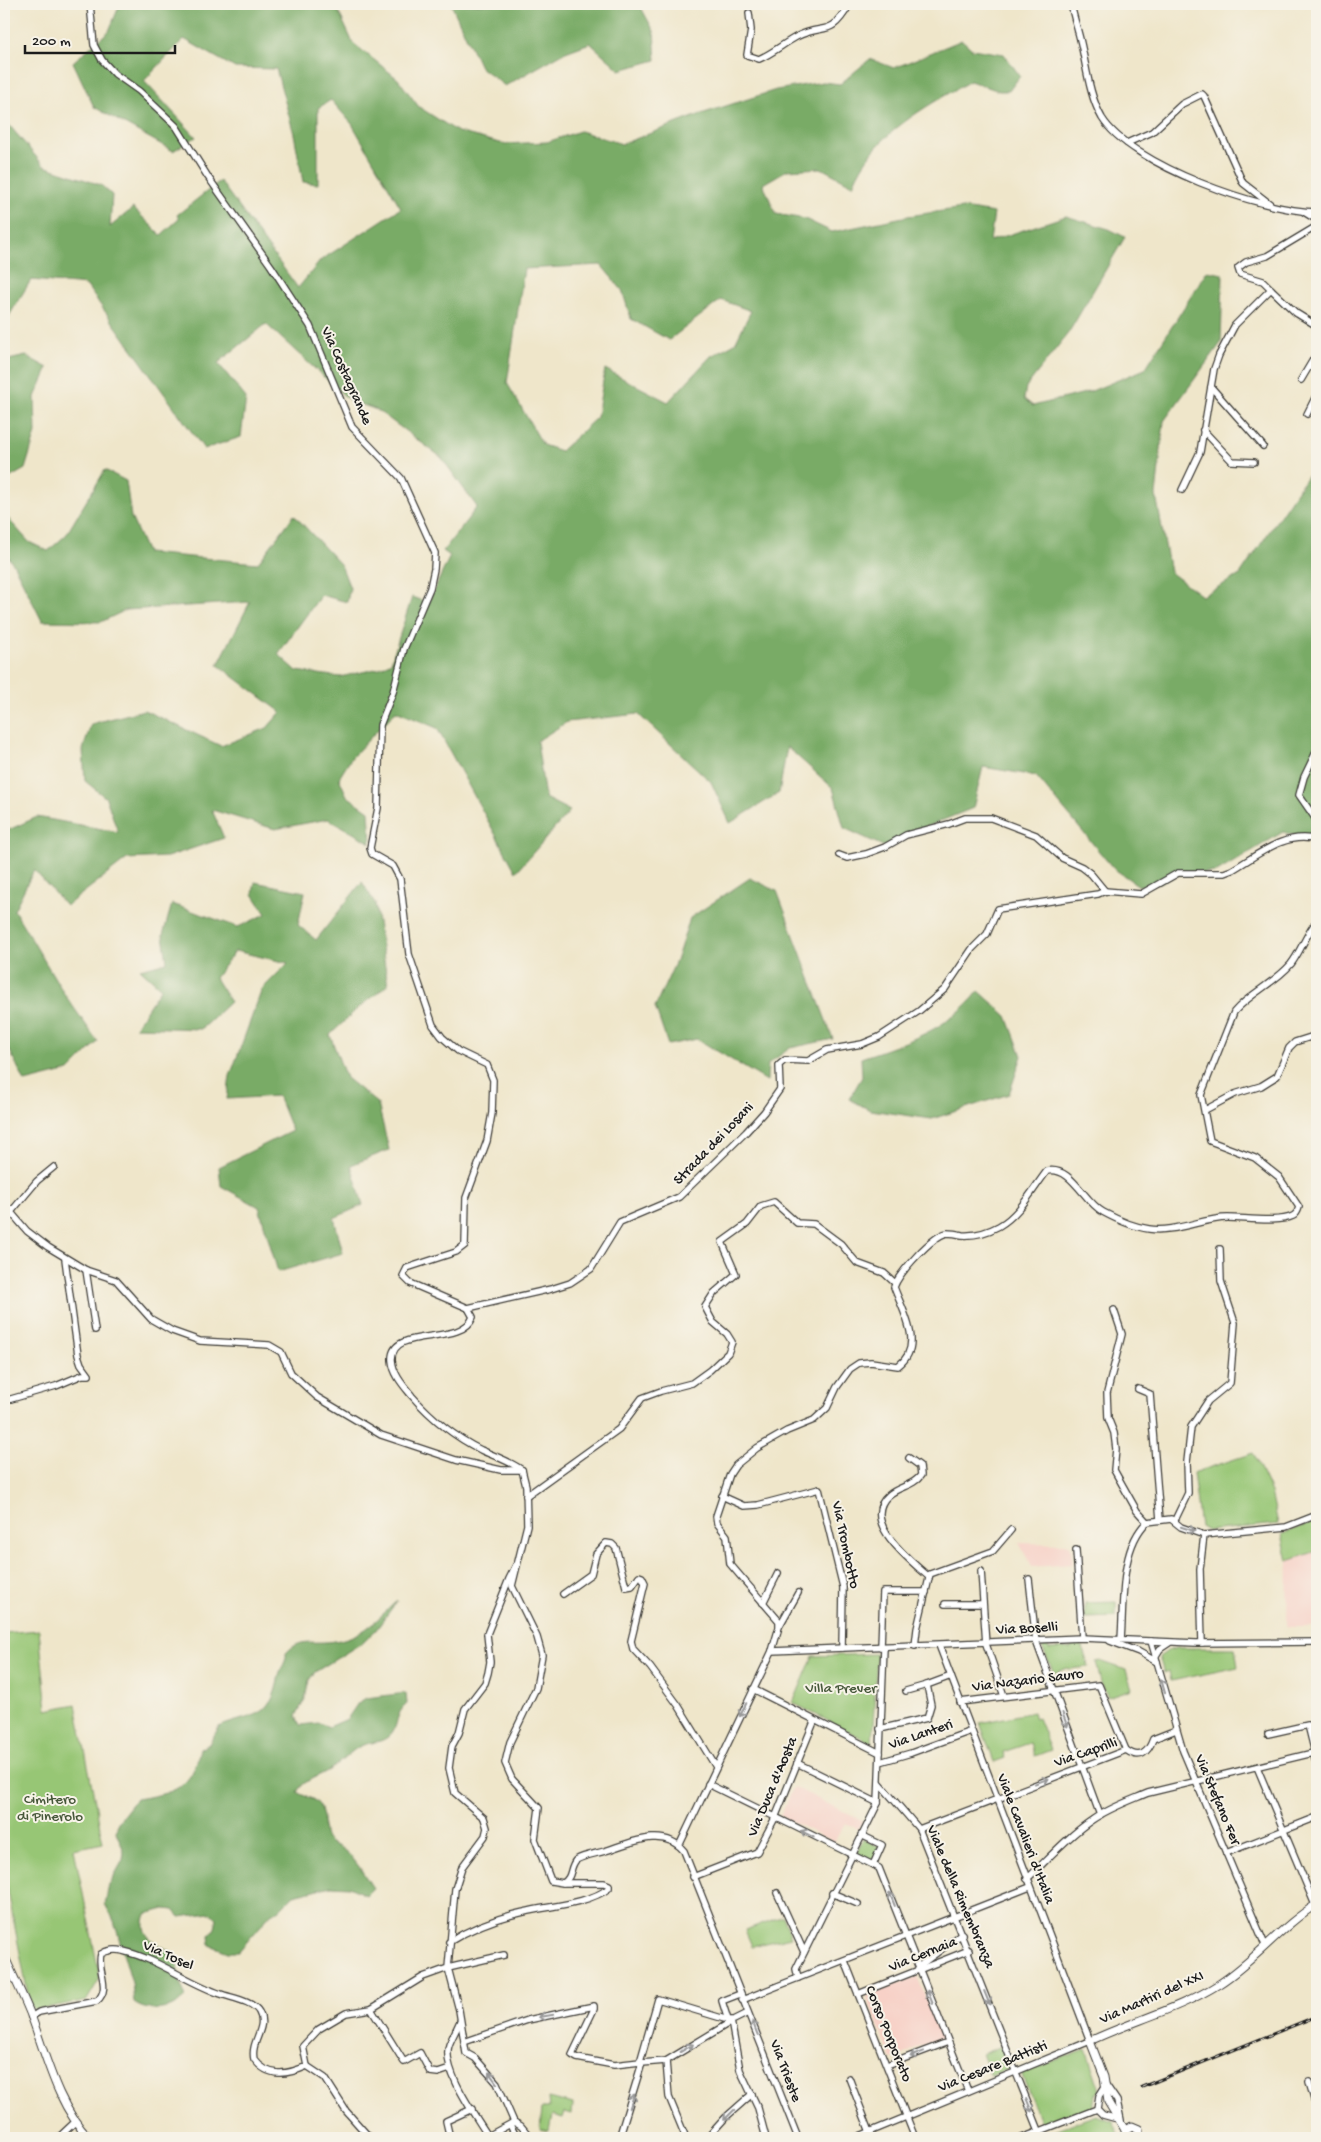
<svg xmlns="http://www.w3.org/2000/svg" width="1321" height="2142" viewBox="0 0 1321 2142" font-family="'Gochi Hand',sans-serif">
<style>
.built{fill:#f7d1c7}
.green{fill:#97c674;stroke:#5a7148}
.forest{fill:#79ab66;stroke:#4a6441;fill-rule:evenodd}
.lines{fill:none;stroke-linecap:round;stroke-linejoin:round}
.minor-casing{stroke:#3c3a36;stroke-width:8}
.tertiary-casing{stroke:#3c3a36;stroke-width:9}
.minor{stroke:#fff;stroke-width:5.5}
.tertiary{stroke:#fff;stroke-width:7}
.rail-casing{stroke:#1c1c1c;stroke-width:3}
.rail{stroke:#f7f3e8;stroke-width:1;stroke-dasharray:4;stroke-linecap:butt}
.oneway{stroke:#999}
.labels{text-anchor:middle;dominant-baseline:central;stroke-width:4;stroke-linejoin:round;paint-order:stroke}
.street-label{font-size:15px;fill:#1c1c1c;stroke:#f7f3e8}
.park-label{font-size:15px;fill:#47583b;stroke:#f7f3e8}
</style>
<rect width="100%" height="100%" fill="#f7f3e8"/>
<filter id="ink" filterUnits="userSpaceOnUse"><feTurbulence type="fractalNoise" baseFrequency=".02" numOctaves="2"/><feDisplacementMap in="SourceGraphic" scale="10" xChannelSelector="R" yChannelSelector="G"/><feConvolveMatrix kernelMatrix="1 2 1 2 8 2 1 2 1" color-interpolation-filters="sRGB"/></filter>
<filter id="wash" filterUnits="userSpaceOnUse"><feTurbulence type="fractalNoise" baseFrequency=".0096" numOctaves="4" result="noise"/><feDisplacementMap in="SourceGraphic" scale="20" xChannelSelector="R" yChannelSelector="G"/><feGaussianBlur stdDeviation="1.12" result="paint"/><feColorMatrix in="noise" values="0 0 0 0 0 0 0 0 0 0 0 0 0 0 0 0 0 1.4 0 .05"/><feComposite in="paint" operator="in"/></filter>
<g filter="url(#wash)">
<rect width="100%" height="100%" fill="#efe6ca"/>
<g class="built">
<polygon points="1019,1543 1070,1544 1073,1564 1032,1567"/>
<polygon points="1317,1551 1317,1627 1287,1627 1288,1561"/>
<polygon points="794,1787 863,1821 859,1829 845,1823 834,1842 780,1816"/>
<polygon points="917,1976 943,2039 917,2047 909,2052 892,2059 866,1996"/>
</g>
<g class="green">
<polygon points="1253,1453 1271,1492 1278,1524 1207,1531 1200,1527 1193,1473"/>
<polygon points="1317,1521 1317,1551 1288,1561 1282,1534"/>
<polygon points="1116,1602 1116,1617 1085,1618 1085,1603"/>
<polygon points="39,1630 47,1710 76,1704 103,1843 74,1849 100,1978 87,2000 35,2010 30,2005 4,1871 4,1633"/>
<polygon points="1072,1643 1081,1644 1089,1667 1069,1669 1067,1668 1054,1673 1041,1645 1047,1644 1049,1649 1071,1648"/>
<polygon points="1178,1648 1235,1648 1238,1667 1171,1681 1169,1671 1164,1673 1159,1657 1169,1650"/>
<polygon points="877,1654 872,1743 793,1703 813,1656"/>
<polygon points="1100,1661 1126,1670 1132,1689 1108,1697 1101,1683 1096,1662"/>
<polygon points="1033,1712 1035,1719 1038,1718 1051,1750 1035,1756 1030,1743 1003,1752 1005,1758 994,1762 980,1723"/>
<polygon points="863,1839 880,1847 872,1863 855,1855"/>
<polygon points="783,1916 791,1937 752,1946 745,1930"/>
<polygon points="1002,2046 1011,2068 991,2076 982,2054"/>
<polygon points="1086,2049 1100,2090 1095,2095 1093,2107 1042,2126 1021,2073"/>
<polygon points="548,2098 573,2104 572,2114 565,2112 563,2118 552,2115 549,2131 540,2129 542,2108 549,2108"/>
<polygon points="1096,2115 1113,2121 1121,2138 1046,2138 1044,2134"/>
</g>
<g class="forest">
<path d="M120,4h215l18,39 45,36 21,28 39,25 46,12 43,-2 33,-11 42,13 82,-31 72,-23 47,-8 17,2 30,-25 24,9 68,-28 10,9 32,5 16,22 -11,15h-10l-29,-10c-46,27 -97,53 -117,104l-32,-17 -34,2 -24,14 13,30 29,5 27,13 76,-16 55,-8 31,5 -4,28 76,-25 43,13 16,8 -56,95 -43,55 -2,12 9,7 56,-14 56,-23 62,-98 16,3 -2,69 -57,78 -8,74 14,77 32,24 38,-21 77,-114v381l-34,-10 -66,40 -39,3 -19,8 -20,3 -26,-18 -77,-92 -53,-9 -10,41 -67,27 -21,12 -41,-19 -11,-40 -46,-41 -8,46 -49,30 -19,-41 -73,-68 -71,8 -30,19 8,57 25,13 -54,61 -79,-144 -41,-17 -44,46 -13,21 8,18 22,15 2,32 -43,-24 -53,10 -63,-19 12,28 -57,19 -40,2 -61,47 -32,-36 -20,40 51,85 33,47 -29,29 -44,11 -21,-43v-207l33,-15 81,15 -12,-34 -21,-17 -2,-31 8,-26 53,-14 77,36 46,-18 14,-16 -63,-47 32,-63 -124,8 -25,12 -59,-1 -28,-56 -10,-14v-37l25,28 19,9 18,-16 39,-65 21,11 5,36 16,36 111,10 36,-48 47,50 9,23 -3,14 -26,-7 -43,59 19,17 43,6 40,-9 11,-6 21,-65 16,6 22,-47 -7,-5 34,-44 -36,-50 -64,-47 -28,-10 -83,-76 -48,39 28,35 -5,39 -37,12 -118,-164 -55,-5 -27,44v-205l40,47 57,19 11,10 -2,32 23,-19 28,27 18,-16 -2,-4 43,-34 78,107 23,-28 80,-52 -49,-84 -21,-24 -13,8v76l-15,-2 -9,-48 -18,-65 -41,-1 -51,-29 -40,42 52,56 -23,14 -79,-44 -21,-45 36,-31zM601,265l21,25 9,29 38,21 52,-40 30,11 -16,32 -24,13 -43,46 -63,-33 -8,48 -36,34 -18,-6 -36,-62 17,-114z"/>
<polygon points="451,4 639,4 654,31 656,60 620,70 590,43 563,53 505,86 480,67"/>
<polygon points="26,356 48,368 35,397 36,433 25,469 4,481 4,361"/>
<polygon points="750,878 777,891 833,1039 790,1048 768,1064 767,1081 697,1039 668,1045 655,1007 676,961 690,918"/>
<polygon points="255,882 305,892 298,925 316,940 362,882 375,903 388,985 356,1010 330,1035 346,1078 378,1104 389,1150 351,1165 363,1205 334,1218 343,1253 278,1272 259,1207 221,1186 219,1167 292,1131 278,1096 227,1099 230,1076 262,989 288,963 235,951 215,978 230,1002 201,1029 135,1027 161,988 140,969 167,962 163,935 172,904 238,927 266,914 253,894"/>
<path d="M979,991l28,25 15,40 -13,38 -77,25 -62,-9 -21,-11 13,-22 -1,-19c46,-16 87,-28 118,-67z"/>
<path d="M397,1601l-21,29 -11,11 -50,31 -6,8 -4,19 -9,17 4,9 19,-2 10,4 18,-8 11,-16 8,-5 40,-5 1,11c-13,10 -7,22 -18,32 -8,7 -17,6 -26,9 -11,4 -21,17 -31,23 -12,9 -27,10 -35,24 6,4 12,5 17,8 13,9 7,26 11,37 3,7 11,8 16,11 14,9 23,27 32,40l-7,7 -17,-8 -18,-1 -37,9 -14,14 -9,5 -33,38h-10l-18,-7 -1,-9 6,-8 2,-9 -7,-6 -30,4 -6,-7 -9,-1 -19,5c-10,27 17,29 32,44l1,21 7,19c-13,12 -37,16 -52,5l-2,-20 -18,-62 -9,-17 4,-19 14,-25 1,-9 -8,-19 2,-10 18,-23c37,-6 56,-9 64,-50l9,-5 10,-17c35,-15 52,-5 60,-52 2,-8 8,-13 7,-22 13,-14 22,-10 39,-11 9,0 21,-3 30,-7 15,-6 29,-23 42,-34z"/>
</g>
</g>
<g filter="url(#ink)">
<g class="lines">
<defs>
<g id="minor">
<path d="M90,4l4,41 8,15 13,14 24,17 37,35 32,51 63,89 39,60 42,101 49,51 34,75 -1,16 -4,19 -26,61 -11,43 -13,33 -2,83 -8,40 2,6 21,12 7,13 9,75 24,71 9,12 16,14 29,14 6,15 -1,33 -5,28 -21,57 -1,47 -9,7 -49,16 -4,8 7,7 58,25 5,9c-11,30 -83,8 -81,43 1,14 11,25 20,36 20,23 41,40 69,54 13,6 29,11 41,20"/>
<path d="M1071,4c3,15 8,29 11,44 5,23 8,49 20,70 29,47 161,94 215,94"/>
<path d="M749,13l2,17 -4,25 12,4c14,-6 24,-15 37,-22 29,-15 33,3 54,-33"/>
<polyline points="1127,143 1152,132 1182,104 1202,94 1204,96 1243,183 1270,204"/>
<polyline points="1304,212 1317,220"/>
<polyline points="1271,289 1296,313 1317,326"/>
<polyline points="1301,380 1317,353"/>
<polyline points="1211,387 1263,446"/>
<polyline points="1307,414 1317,394"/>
<polyline points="1203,430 1232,461 1254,462"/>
<polyline points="1182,490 1200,452 1214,369 1219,355 1235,325 1271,289 1263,281 1240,274 1238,268 1246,262 1267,256 1317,226"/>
<polyline points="1317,750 1304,777 1299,795 1317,821"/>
<polyline points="839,855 847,858 866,854 885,847 906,835 949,824 965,818 991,818 1036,835 1062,858 1082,867 1091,874 1105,891"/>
<polyline points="1205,1110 1235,1094 1261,1086 1277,1076 1289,1048 1295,1042 1317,1035"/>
<polyline points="4,1204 27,1231 48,1247 86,1270 116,1280 151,1319 172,1331 200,1341 269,1345 281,1352 291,1373 317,1397 381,1435 456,1460 501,1470 522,1470"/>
<polyline points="11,1212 37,1181 54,1167"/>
<polyline points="86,1270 95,1330"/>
<path d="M468,1308l83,-19 19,-6 21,-14 29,-47 59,-25 67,-65 18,-20 16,-23 -1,-24 6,-5 23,1 19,-11 35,-6 17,-7 40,-26 26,-22 27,-40 15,-15 11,-25 100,-15 7,-3 36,3 37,-21h46l8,-3c26,-15 53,-39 85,-30"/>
<polyline points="1114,1310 1122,1334 1107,1393 1108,1418 1114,1433 1116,1449 1114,1470 1137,1511 1147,1522"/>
<polyline points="1138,1389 1150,1394 1160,1520"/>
<polyline points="4,1401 56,1386 82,1375 89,1375 81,1364 78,1355 65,1259"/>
<path d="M909,1458l11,8 1,9c-7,11 -22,11 -32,20 -30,26 21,65 40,82"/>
<path d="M522,1470l4,16 1,39 -15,61 25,51 5,18 -6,33 -26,54 -5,21 7,16 27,29 -4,31 16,42 12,2c10,-6 6,-15 13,-23 9,-5 19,-6 29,-9 25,-8 59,-25 79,0l114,287"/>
<polyline points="526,1496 619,1429 642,1398 661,1391 692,1383 710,1370 728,1353 732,1342 727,1334 713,1322 705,1307 714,1293 736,1274 722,1242 747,1224 761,1206 774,1202 797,1223 814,1224 841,1244 857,1263 884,1273 895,1283"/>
<polyline points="722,1496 744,1506 758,1505 819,1489 843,1587 842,1648"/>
<polyline points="1175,1520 1188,1493 1187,1462 1191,1427 1208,1401 1230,1383 1235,1323 1221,1281 1220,1249"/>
<polyline points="1147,1522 1171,1519 1181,1527 1204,1535 1286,1527 1317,1515"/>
<polyline points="1076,1550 1082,1638"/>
<polyline points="981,1571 986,1644 1004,1696"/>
<polyline points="1029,1579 1036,1641 1100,1815"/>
<polyline points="563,1594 591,1574 596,1554 606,1543 612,1544 616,1548 626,1587 632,1586 639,1576 642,1577 645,1583 631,1641 633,1649 650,1667 678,1705 716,1767"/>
<polyline points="763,1603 778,1573"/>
<polyline points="945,1604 982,1604"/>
<polyline points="780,1625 798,1593"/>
<path d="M1121,1639c3,-35 -2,-90 26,-117"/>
<polyline points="1110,1641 1139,1652 1157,1662"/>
<polyline points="1151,1641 1183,1751 1265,1945"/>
<polyline points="1202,1643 1200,1569 1204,1535"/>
<polyline points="915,1646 917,1629 930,1574 993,1551 1011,1530"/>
<polyline points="881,1647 883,1592 926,1592"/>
<polyline points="772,1651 1082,1638 1196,1643 1317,1642"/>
<polyline points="1155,1657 1160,1649 1169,1643"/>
<polyline points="753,1689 880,1753"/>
<polyline points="906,1691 927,1685"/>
<polyline points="960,1702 1099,1685 1126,1750"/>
<polyline points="880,1729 927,1718 931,1705 927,1685 951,1676"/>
<polyline points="1268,1734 1308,1725 1315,1753"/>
<polyline points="1313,1753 1317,1765"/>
<polyline points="880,1762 911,1753 971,1731"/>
<polyline points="797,1763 878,1803"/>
<polyline points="1257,1767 1315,1905"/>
<polyline points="708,1784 873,1865 882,1845 861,1835"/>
<polyline points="880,1784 919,1829 1042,2138"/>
<path d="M919,1829l207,-79c14,10 22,3 27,-11l23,-9"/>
<path d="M679,1846l93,-195 7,-24v-6l-49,-57 -3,-28 -10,-13 -1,-7 14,-42 6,-9 21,-17 30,-17 27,-11 13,-12 10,-21 13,-18 9,-6 12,-1 27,4c27,-20 5,-54 -4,-79 5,-14 38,-51 53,-54 5,0 11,1 15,2 14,1 26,-3 37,-9 21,-12 34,-37 48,-55 25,-5 36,30 56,41 13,7 31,15 46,17 27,4 53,-11 79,-11 17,0 51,5 65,-2 4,-2 5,-5 6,-9l-20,-30 -24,-19 -45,-17 -9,-46 33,-83c16,-19 41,-29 57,-48 10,-13 15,-30 26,-43"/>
<polyline points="1226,1853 1317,1817"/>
<polyline points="873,1865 879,1868 968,2091"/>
<polyline points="693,1877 757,1852 775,1818 814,1722"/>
<path d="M1027,1879c21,-20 41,-43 65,-59 17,-12 37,-19 56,-27l169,-41"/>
<polyline points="777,1893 804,1952"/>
<polyline points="832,1893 858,1904"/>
<path d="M449,1942c24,-15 48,-24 75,-30 24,-6 65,-8 85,-24v-3l-5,-2h-40"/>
<polyline points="504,1955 448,1968 459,2010 466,2053 475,2058 497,2083 514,2122 521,2126 531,2138"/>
<polyline points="845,1961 915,2138"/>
<polyline points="919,1969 923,1963 962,1934"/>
<polyline points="798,1978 796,1969 878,1803 884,1647"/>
<polyline points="740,1994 722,2001 728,2020 734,2020 748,2013"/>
<polyline points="858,1994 969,1950"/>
<polyline points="742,2000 1030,1887"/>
<polyline points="371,2009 404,2062 420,2053 430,2072 438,2073 450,2069"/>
<path d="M31,2017l8,-5 58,-11c15,-13 -1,-31 4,-47 6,-4 15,-5 22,-3 35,8 65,32 98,43 11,4 32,7 38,18 9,16 -9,29 -5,47 14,19 33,16 53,7l-4,-20 16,-17 27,-16 25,-4 52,-32 25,-9 7,-79 7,-22 23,-31 2,-8 -3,-10 -29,-25 -6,-25 3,-22 7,-13 6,-24 20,-26 3,-10 2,-11 -3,-28 22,-55 7,-14"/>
<path d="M460,2021c-3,8 -8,16 -11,24 -8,24 26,70 39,91l26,-14"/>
<polyline points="731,2021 740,2070 758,2108 766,2138"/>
<polyline points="464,2042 528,2020 594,2006 594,2009 572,2055 577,2058 614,2065 640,2062"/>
<polyline points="666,2061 669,2097 686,2138"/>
<polyline points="640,2062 658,1999 728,2020 729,2023 666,2061 642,2063"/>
<polyline points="887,2065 948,2042"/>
<polyline points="307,2066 325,2078 346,2111 370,2138"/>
<polyline points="849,2078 870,2132"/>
<polyline points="1309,2082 1317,2110"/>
<polygon points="1106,2085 1117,2101 1121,2120 1103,2115 1097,2109 1099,2096"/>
<polyline points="510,2125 517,2138"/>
<polyline points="563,2137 566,2138"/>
<polyline points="58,2138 75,2122"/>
<polyline points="411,2138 424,2138"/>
<polyline points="450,2138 446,2121 472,2109"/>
<polyline points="619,2138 642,2063"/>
<polyline points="707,2138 726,2117 752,2094"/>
<polyline points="855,2138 1090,2041 939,1645"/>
<polyline points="1022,2138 1097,2109"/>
</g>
<g id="tertiary">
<path d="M4,1955c9,21 20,42 28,63 15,41 26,88 57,120"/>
<path d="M1125,2130l-17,-28 -4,-25 -14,-36c42,-20 90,-32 129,-57 36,-23 62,-58 98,-80"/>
<polyline points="1126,2138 1125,2130 1132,2126 1139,2129 1139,2138"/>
</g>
</defs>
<use href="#minor" class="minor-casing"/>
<use href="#tertiary" class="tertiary-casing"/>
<use href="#minor" class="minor"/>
<use href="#tertiary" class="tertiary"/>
<defs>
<polyline id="rail" points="1142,2087 1317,2016"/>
</defs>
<use href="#rail" class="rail-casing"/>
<use href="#rail" class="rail"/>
</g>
<defs><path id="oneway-shaft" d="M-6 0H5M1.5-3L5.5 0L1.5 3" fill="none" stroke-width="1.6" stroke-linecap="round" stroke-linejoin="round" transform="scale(1.25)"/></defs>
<g class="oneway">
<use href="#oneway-shaft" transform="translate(1188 1529) rotate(18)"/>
<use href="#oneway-shaft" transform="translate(1163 1686) rotate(-106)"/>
<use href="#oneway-shaft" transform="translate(743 1710) rotate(116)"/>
<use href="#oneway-shaft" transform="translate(1065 1720) rotate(70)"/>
<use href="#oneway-shaft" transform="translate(1042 1781) rotate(-20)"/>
<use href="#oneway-shaft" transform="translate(807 1834) rotate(-154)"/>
<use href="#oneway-shaft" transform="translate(892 1899) rotate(-112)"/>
<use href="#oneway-shaft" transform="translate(930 1997) rotate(-112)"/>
<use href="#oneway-shaft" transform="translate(987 1998) rotate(68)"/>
<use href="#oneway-shaft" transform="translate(546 2016) rotate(170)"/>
<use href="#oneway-shaft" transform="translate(755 2028) rotate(-111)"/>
<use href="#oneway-shaft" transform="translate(687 2048) rotate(-31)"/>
<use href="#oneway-shaft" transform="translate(917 2054) rotate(159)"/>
<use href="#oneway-shaft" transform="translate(493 2078) rotate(-126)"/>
<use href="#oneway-shaft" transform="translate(632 2101) rotate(-72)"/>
<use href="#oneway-shaft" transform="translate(1029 2105) rotate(68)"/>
<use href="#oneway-shaft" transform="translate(729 2115) rotate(135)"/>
</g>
</g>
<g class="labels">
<g class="street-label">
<text transform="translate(346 376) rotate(66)">Via Costagrande</text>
<text transform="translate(714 1144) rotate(-46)">Strada dei Losani</text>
<text transform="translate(845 1545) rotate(78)">Via Trombotto</text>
<text transform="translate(1027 1629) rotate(-3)">Via Boselli</text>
<text transform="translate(1028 1681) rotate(-7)">Via Nazario Sauro</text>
<text transform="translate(921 1735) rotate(-19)">Via Lanteri</text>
<text transform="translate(1086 1753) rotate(-19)">Via Caprilli</text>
<text transform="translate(773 1787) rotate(-67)">Via Duca d'Aosta</text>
<text transform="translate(1217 1800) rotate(67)">Via Stefano Fer</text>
<text transform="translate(1025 1839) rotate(69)">Viale Cavalieri d'Italia</text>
<text transform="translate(960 1897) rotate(67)">Viale della Rimembranza</text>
<text transform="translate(923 1955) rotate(-22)">Via Cernaia</text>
<text transform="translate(168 1956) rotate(24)">Via Tosel</text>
<text transform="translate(1152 1998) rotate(-24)">Via Martiri del XXI</text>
<text transform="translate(888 2034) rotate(68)">Corso Porporato</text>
<text transform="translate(993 2067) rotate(-22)">Via Cesare Battisti</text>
<text transform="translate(785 2071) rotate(69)">Via Trieste</text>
</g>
<g class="park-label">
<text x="841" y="1689">Villa Prever</text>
<text x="50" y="1800">Cimitero<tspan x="50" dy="17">di Pinerolo</tspan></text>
</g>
</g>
<rect width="1321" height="2142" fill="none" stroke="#f7f3e8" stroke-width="20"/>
<path d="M25 45v8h150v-8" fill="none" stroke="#1c1c1c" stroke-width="2.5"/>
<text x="32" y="45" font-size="15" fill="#1c1c1c" stroke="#f7f3e8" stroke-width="4" paint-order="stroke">200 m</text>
</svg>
